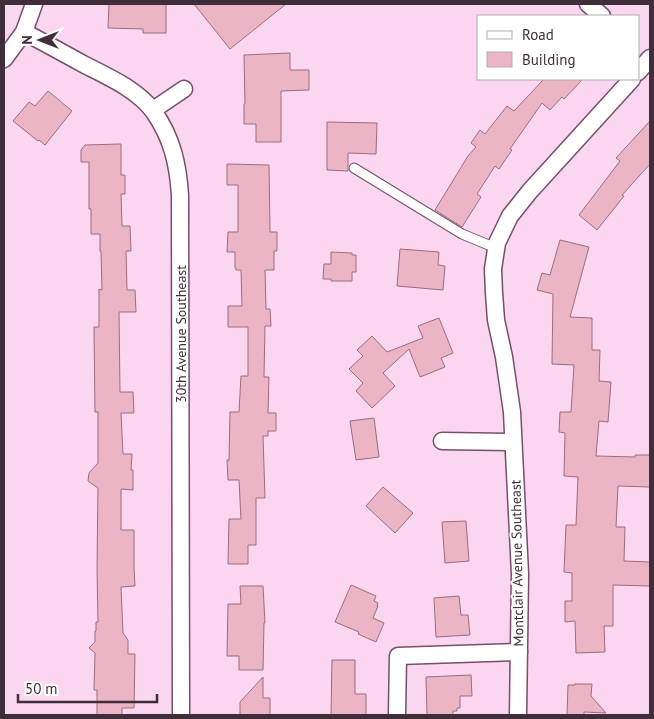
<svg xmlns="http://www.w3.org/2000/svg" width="654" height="719" viewBox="0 0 654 719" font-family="'PT Sans',sans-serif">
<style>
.building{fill:#ebb5c6;stroke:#9d6c7c}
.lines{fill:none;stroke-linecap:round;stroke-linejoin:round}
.service-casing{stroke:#764f6b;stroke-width:11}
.minor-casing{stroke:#764f6b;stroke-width:19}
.service{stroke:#fff;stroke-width:9}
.minor{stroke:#fff;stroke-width:16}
.labels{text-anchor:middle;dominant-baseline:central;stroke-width:4;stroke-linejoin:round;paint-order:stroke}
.street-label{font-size:14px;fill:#3f2e3a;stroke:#fff}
</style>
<rect width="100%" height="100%" fill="#fbd6f0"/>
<g class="building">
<polygon points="109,4 166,4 166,33 143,33 143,29 108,28"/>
<polygon points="194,4 286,4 230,49"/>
<polygon points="290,53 290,70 309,70 309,90 281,91 281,142 256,142 256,124 244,124 244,104 245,104 244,55"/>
<polygon points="544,79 583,79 564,99 562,97 550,110 542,103 510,149 512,150 499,169 495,166 477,194 481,197 462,227 435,210 468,156 476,147 471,143 480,130 485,134 507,106 514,111"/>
<polygon points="48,91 72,111 45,145 39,140 38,141 13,121 29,102 35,106"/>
<polygon points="650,121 650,164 622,195 624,196 597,230 579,215 620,161 616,158"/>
<polygon points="327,122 377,123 376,154 348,153 348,171 327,170"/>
<polygon points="121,144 121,175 125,175 125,194 121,194 122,226 130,226 131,251 126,251 127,290 135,290 136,312 119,312 120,392 133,392 134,413 121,413 123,454 132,454 131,470 133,470 133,490 121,489 121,530 134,530 134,568 135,586 121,587 123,633 128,640 128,654 135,654 134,708 122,708 122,715 97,715 97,690 94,690 95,653 89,648 95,642 95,631 96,631 96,622 98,622 97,569 98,488 88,481 89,473 98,463 98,412 95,412 94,327 99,327 99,289 102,290 101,251 100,251 100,234 91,234 91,209 89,209 89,162 81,162 81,150 85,145"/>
<polygon points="227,164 269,165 270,232 277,232 277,251 274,251 274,270 265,270 266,309 270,309 271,326 265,326 264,377 269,377 268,413 276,413 276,431 268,431 268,436 263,436 265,498 256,498 256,545 248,545 248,564 228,564 229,519 241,519 239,480 228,480 227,460 229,460 230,412 239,412 241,376 248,376 248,327 228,327 228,306 242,306 241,270 236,270 236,268 235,268 235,252 227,252 228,232 238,232 238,185 227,185"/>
<polygon points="560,240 589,247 570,317 592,318 592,350 600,350 599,381 611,382 608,422 599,421 596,456 635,457 635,455 650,455 650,487 618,486 616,527 625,527 624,561 650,562 650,586 613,585 613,626 604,626 605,652 576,653 575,621 565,622 565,601 572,601 572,573 564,572 566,525 576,525 578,477 564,476 565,433 559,432 560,412 571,412 574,365 552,364 553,294 537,290 542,273 550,275"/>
<polygon points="400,249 439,252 438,265 445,266 443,290 397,286"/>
<polygon points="331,252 352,253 352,255 356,255 356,272 352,272 352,281 331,281 331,279 323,279 324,264 331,264"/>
<polygon points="439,318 453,353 441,358 445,367 420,377 409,349 383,373 395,386 372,408 356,391 363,383 349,369 363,356 357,350 372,336 387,352 423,338 418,326"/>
<polygon points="374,418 379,457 356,460 350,421"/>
<polygon points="383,487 413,513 395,533 366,506"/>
<polygon points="466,521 469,561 445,563 442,522"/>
<polygon points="351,585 376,596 374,601 378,603 377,606 378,606 373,618 384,623 376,642 358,634 359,632 335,622"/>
<polygon points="240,586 263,586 265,623 264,623 263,670 239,670 239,656 227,656 228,604 241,604"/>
<polygon points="459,596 461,615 468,615 470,635 436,637 434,598"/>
<polygon points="332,660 355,660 355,694 366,694 366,715 331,715"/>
<polygon points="471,675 472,696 460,696 460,708 457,708 457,711 453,711 453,715 427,715 426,677"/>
<polygon points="263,677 263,698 270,698 270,715 240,715 240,702"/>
<polygon points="575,684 592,684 591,696 606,713 584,712 584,715 567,715 568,685 575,685"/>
</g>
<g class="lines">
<defs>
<polyline id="service" points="354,168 462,234 496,248"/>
<g id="minor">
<polyline points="588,4 602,16"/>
<path d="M24,32c21,11 41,22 61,33 24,12 53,25 69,47 18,26 24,52 26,83l1,520"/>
<polyline points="4,59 24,32 34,4"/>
<polyline points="638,72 650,58"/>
<polyline points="153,110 184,89"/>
<polyline points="442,441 513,442"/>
<polyline points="397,715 398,656 519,652"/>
<polyline points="518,715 520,574 512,412 504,357 496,320 494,293 493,269 497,243 510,216 530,191 632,79"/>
</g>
</defs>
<use href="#service" class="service-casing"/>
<use href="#minor" class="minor-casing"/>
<use href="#service" class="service"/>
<use href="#minor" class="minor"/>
</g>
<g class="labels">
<g class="street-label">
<text transform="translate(181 334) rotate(-90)">30th Avenue Southeast</text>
<text transform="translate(517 563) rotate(-91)">Montclair Avenue Southeast</text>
</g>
</g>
<rect width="654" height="719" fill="none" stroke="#3f2e3a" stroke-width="10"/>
<rect x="477" y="15" width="162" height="65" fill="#ffffff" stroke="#b2abb0"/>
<rect x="487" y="31" width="25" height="8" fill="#ffffff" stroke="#b2abb0"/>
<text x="522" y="40" font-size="15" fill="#3f2e3a">Road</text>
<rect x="487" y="52" width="25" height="15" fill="#ebb5c6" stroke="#b2abb0"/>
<text x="522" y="65" font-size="15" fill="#3f2e3a">Building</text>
<g transform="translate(40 40) rotate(270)" stroke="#ffffff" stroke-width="4" paint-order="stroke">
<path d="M0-4L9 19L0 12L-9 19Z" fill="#3f2e3a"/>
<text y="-8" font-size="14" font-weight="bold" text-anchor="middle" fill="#3f2e3a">N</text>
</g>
<path d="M18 694v8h139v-8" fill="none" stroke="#3f2e3a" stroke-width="2.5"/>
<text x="25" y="694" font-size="15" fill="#3f2e3a" stroke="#ffffff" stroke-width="4" paint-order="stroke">50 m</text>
</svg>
